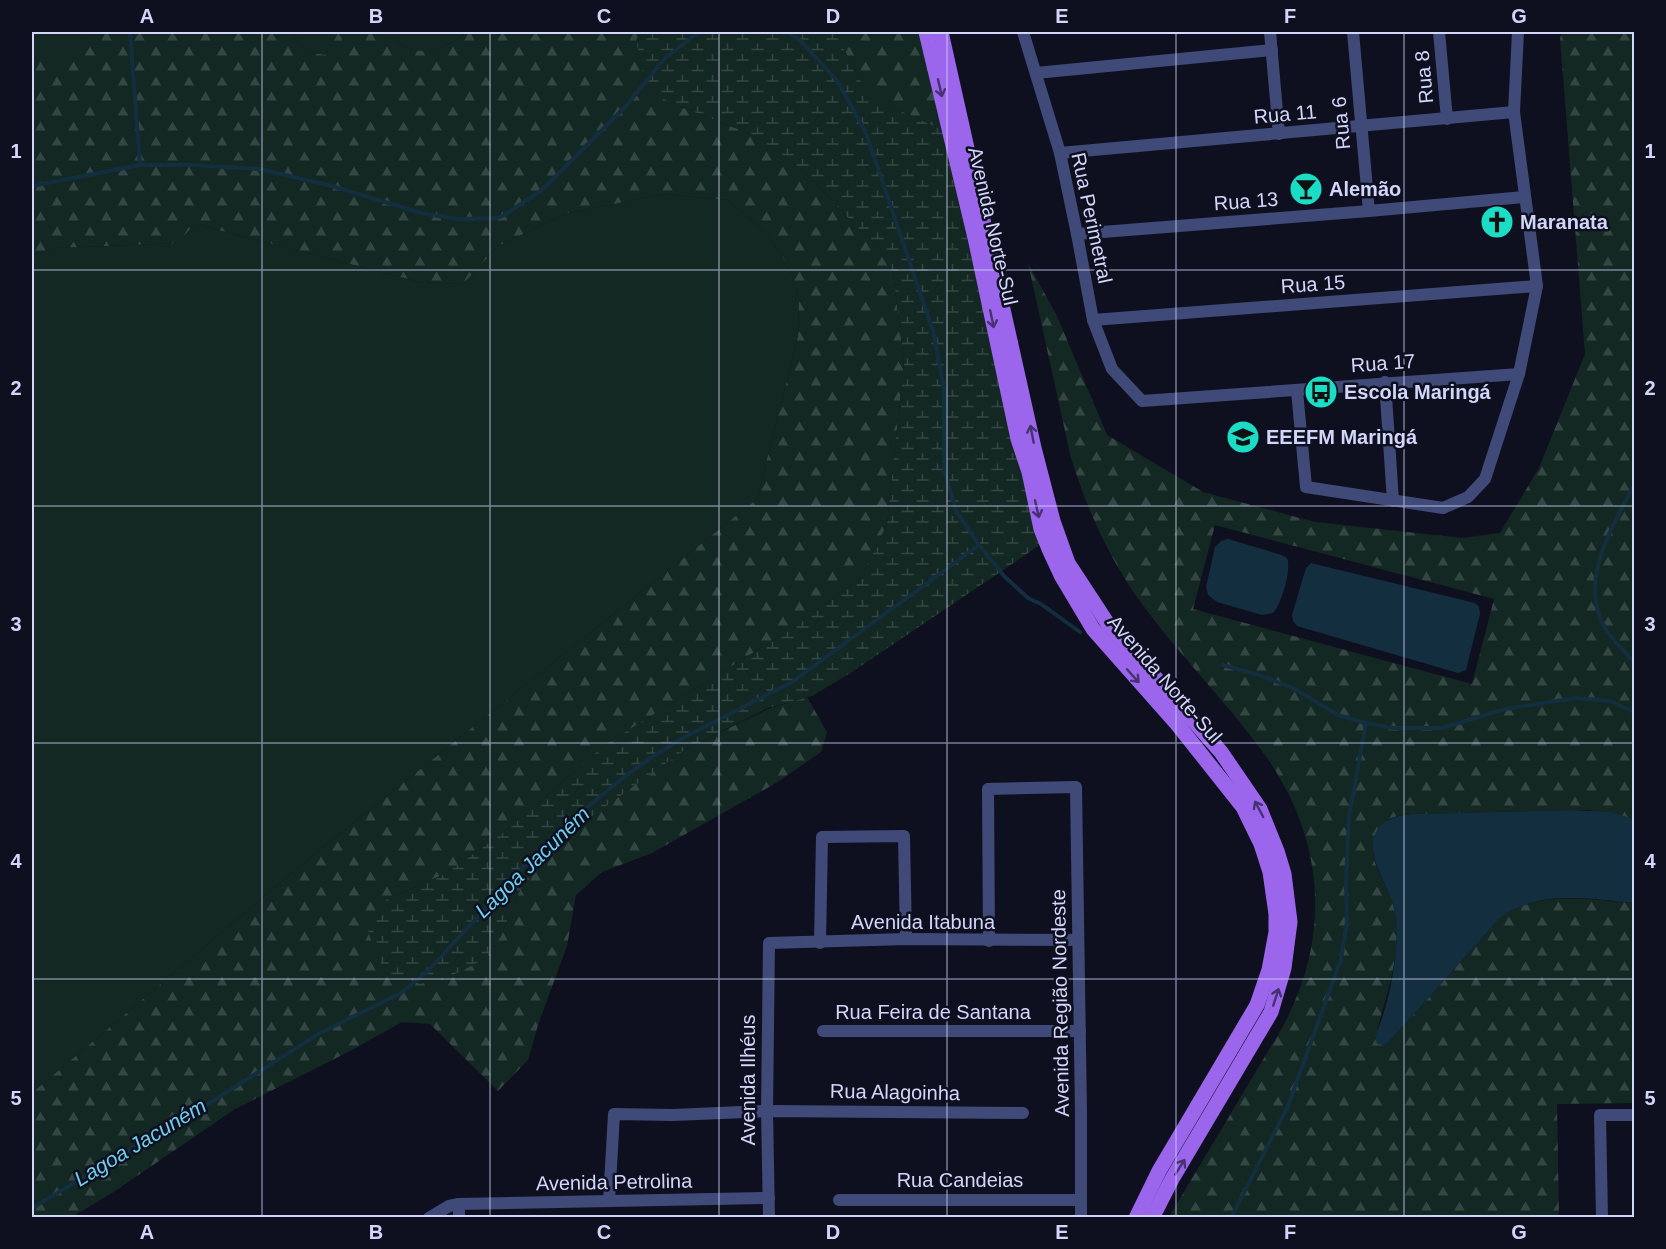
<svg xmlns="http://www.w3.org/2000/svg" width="1666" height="1249" viewBox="0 0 1666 1249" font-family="Helvetica,sans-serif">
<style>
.grass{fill:#132822}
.forest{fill:url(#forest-firs);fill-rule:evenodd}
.wetland{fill:url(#wetland-marsh)}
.water{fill:#132e3f}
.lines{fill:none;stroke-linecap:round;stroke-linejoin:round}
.stream{stroke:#132e3f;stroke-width:4}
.minor{stroke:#404a78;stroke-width:12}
.major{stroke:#9c66ec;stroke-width:15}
.oneway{stroke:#473271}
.grid{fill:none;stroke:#d2d6fa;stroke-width:1.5;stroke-opacity:0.55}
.labels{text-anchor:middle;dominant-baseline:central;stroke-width:5;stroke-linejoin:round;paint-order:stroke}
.street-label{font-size:20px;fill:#d2d6fa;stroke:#0f101f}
.poi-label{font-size:20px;font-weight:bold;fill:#d2d6fa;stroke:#0f101f;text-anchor:start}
.water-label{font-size:21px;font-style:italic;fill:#6dceed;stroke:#0f101f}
.neatline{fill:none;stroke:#d2d6fa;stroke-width:2}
.grid-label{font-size:20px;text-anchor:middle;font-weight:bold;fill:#d2d6fa}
</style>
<defs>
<pattern id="forest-firs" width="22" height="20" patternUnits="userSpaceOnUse" patternTransform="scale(1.5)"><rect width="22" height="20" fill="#132822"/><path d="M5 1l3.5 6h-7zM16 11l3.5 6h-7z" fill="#344643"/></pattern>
<pattern id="wetland-marsh" width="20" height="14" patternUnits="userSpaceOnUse" patternTransform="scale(1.5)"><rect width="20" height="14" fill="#132822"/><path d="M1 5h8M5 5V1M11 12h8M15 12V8" fill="none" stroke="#344643"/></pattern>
</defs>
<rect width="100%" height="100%" fill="#0f101f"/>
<g class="grass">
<polygon points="32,32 87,32 85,40 60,65 32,60"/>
<polygon points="292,32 339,32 325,55 305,51"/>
<path d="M385,32h80c-3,6 -8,8 -14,11 -28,15 -43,8 -66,-11z"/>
<polygon points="664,194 728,200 764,231 787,263 799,296 798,336 757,499 306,861 32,1093 32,255 56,248 177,243 195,224 420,282 463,284 498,246 568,213"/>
</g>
<g class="forest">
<path d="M87,32h205l13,19 20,4 14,-23h46c23,19 38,26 66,11 6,-3 11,-5 15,-11h175l-4,8 39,65 75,29 35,23 35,31 21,24 32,31 19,29 11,91 -17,161 -26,54 -68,50 -187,116 -103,89 -58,41 -58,25 87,66 13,-9 14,-20 18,-44 44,-56 123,-87 82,-40 39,-12 20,35 -6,20 -45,31 -124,70 -50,19 -26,23 -9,51 -29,79 -10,35 -30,31 -68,-67 -28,-2 -50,28 -117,59 -123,84 -42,25 -38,-1v-124l274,-232 451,-362 41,-163 1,-40 -12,-33 -23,-32 -36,-31 -64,-6 -96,19 -70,33 -35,38 -43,-2 -225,-58 -18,19 -121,5 -24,7v-195l28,4 25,-24z"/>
<polygon points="835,32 920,32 943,130 887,105 863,86"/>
<path d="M1562,32h72v787l-46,-9h-17l-160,4c-21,3 -27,3 -34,24 -1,4 -4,10 -4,14 0,13 17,40 21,56 10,44 -9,89 -19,131l11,6 114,-127c39,-29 89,-18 134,-15v200l-77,1 2,113h-390l113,-189c50,-91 43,-189 -17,-273 -39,-54 -87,-101 -126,-155 -31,-44 -52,-91 -68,-142l-43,-195 29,53 50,119 96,57 112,30 148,16 37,-5 39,-65 46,-114 -25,-316zM1215,525l279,74 -22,85 -279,-75z"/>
</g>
<polygon class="wetland" points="641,32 835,32 863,86 887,105 943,130 1000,386 1043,543 852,672 812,696 768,708 686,749 564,836 519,892 501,936 487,956 474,965 442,980 420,984 389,973 376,957 368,930 373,915 387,899 445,874 503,833 606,744 793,628 861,578 887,524 904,363 893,272 874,243 842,212 821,188 786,157 751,134 676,105 647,91 636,40"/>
<g class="water">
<path d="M1228,539l54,16 5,3c5,11 -6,47 -14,55l-11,2 -45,-13 -9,-7 -2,-8 9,-40 6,-6z"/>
<polygon points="1311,563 1475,603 1479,607 1480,614 1466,670 1458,673 1297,626 1293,621 1292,615 1306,568"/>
<path d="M1571,810l40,2 23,7v84c-45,-4 -95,-14 -134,15l-114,127 -9,-1 -2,-8c15,-33 27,-93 19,-128 -5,-21 -27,-50 -20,-71 5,-17 21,-21 37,-23z"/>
</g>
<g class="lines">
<g class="stream">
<polyline points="130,32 140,165"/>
<polyline points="788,32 802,42 838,82 866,133 933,331 944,388 944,469 956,511 979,545 1004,576 1028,598 1041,604 1080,632"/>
<polyline points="32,186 140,165 189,165 260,169 328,185 425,214 459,219 497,218 504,215 542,190 626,106 665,58 699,32"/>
<path d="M1634,485c-22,43 -58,99 -27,146 7,11 19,21 27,31"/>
<polyline points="1223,665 1259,675 1293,688 1338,715 1366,723 1393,728 1442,728 1505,709 1576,698 1610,701 1634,712"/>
<polyline points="32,1208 208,1104 320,1033 401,993 429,970 551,837 624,777 652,757 681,739 792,682 979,545"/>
<polyline points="1231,1218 1288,1106 1341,959 1347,922 1346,881 1349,817 1366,723"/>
</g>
<g class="minor">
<polyline points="1023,32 1060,153 1077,234 1093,320 1112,369 1142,401 1519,374"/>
<polyline points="1270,32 1279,134"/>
<polyline points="1353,32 1369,211"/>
<polyline points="1439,32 1447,119"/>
<polyline points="1036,73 1272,50"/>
<polyline points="1060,153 1514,112"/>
<polyline points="1077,234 1369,211 1524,197"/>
<polyline points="1093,320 1537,286"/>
<polyline points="1385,382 1393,501"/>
<polyline points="1297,391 1306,487 1443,508 1468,497 1485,479 1519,374 1537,286 1514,112 1518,32"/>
<polyline points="989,941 988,789 1076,787 1081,1113 1081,1218"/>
<polyline points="820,943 822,837 904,836 906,939"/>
<polyline points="823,1031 1080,1031"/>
<polyline points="839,1200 1080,1200"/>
<polyline points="609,1201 614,1114 673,1115 767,1111 1023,1113"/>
<polyline points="459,1204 459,1218"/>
<polyline points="429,1218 449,1206 459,1204 769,1198"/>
<polyline points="769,1218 767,1111 769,943 906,939 1078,940"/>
<polyline points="1602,1218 1600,1115 1634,1115"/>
</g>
<g class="major">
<polyline points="926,32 975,238 1018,439 1029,472 1041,529 1049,549 1062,577 1093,629 1177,724 1243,807 1261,844 1270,872 1276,914 1276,932 1269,970 1257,1005 1159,1171 1136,1218"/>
<polyline points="941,32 1034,448 1053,521 1068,563 1108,624 1221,752 1260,809 1277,851 1284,874 1290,922 1284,968 1271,1012 1172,1179 1152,1218"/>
</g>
</g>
<defs><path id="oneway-shaft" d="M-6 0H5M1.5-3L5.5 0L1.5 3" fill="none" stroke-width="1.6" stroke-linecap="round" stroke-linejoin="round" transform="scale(1.5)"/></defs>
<g class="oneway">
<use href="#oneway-shaft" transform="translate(940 88) rotate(77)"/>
<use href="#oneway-shaft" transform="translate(992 319) rotate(78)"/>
<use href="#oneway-shaft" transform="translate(1032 434) rotate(-101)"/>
<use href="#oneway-shaft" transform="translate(1037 509) rotate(77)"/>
<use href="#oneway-shaft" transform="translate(1133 676) rotate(48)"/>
<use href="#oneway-shaft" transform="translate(1259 809) rotate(-118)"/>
<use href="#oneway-shaft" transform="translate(1276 997) rotate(-72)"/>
<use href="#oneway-shaft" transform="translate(1180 1167) rotate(-57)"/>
</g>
<path class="grid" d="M262,32v1186M490,32v1186M719,32v1186M947,32v1186M1176,32v1186M1404,32v1186M32,270h1602M32,506h1602M32,743h1602M32,979h1602"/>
<defs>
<symbol id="bar-disc" viewBox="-11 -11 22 22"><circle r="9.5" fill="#1bddc5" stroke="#0f101f"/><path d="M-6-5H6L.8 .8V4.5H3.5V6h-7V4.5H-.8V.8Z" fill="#111"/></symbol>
<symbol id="church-disc" viewBox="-11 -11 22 22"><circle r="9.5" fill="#1bddc5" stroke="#0f101f"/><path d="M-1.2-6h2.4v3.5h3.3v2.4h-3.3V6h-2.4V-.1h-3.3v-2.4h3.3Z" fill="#111"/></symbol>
<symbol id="bus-disc" viewBox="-11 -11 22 22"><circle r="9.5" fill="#1bddc5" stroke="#0f101f"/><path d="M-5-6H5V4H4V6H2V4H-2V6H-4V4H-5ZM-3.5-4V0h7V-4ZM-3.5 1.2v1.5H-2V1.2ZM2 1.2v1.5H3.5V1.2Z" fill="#111"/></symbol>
<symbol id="school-disc" viewBox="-11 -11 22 22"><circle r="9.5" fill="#1bddc5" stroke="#0f101f"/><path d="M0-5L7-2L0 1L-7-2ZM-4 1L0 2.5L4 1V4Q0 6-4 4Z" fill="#111"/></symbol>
</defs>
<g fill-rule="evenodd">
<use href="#bar-disc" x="1287" y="170" width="38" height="38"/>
<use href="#church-disc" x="1478" y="203" width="38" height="38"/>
<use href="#bus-disc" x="1302" y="373" width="38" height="38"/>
<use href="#school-disc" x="1224" y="418" width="38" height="38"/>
</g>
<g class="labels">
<g class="street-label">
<text transform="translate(1424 77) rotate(-95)">Rua 8</text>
<text transform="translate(1285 114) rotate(-5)">Rua 11</text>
<text transform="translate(1341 123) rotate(-95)">Rua 6</text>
<text transform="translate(1246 201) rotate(-4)">Rua 13</text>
<text transform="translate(1092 218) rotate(78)">Rua Perimetral</text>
<text transform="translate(993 226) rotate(77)">Avenida Norte-Sul</text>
<text transform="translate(1313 284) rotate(-4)">Rua 15</text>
<text transform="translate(1383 363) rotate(-4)">Rua 17</text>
<text transform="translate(1165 679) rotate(49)">Avenida Norte-Sul</text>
<text x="923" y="922">Avenida Itabuna</text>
<text transform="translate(1060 1003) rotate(-91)">Avenida Região Nordeste</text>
<text x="933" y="1012">Rua Feira de Santana</text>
<text transform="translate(748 1080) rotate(-90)">Avenida Ilhéus</text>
<text transform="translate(895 1092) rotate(1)">Rua Alagoinha</text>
<text x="960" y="1180">Rua Candeias</text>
<text transform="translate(614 1182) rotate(-1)">Avenida Petrolina</text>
</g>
<g class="poi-label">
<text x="1329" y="189">Alemão</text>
<text x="1520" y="222">Maranata</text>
<text x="1344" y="392">Escola Maringá</text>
<text x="1266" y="437">EEEFM Maringá</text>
</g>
<g class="water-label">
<text transform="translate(532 862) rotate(-44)">Lagoa Jacuném</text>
<text transform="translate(140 1142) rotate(-31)">Lagoa Jacuném</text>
</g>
</g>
<rect width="1666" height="1249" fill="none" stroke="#0f101f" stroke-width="66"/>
<rect x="33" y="33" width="1600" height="1183" class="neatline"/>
<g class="grid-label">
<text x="147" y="23">A</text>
<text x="376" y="23">B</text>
<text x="604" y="23">C</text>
<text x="833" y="23">D</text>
<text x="1062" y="23">E</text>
<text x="1290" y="23">F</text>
<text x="1519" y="23">G</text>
<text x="16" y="158">1</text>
<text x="1650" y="158">1</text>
<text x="16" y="395">2</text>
<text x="1650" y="395">2</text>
<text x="16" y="631">3</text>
<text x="1650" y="631">3</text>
<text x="16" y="868">4</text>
<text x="1650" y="868">4</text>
<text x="16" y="1105">5</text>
<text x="1650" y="1105">5</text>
<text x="147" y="1239">A</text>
<text x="376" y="1239">B</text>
<text x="604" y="1239">C</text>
<text x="833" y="1239">D</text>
<text x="1062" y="1239">E</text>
<text x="1290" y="1239">F</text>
<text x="1519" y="1239">G</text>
</g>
</svg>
